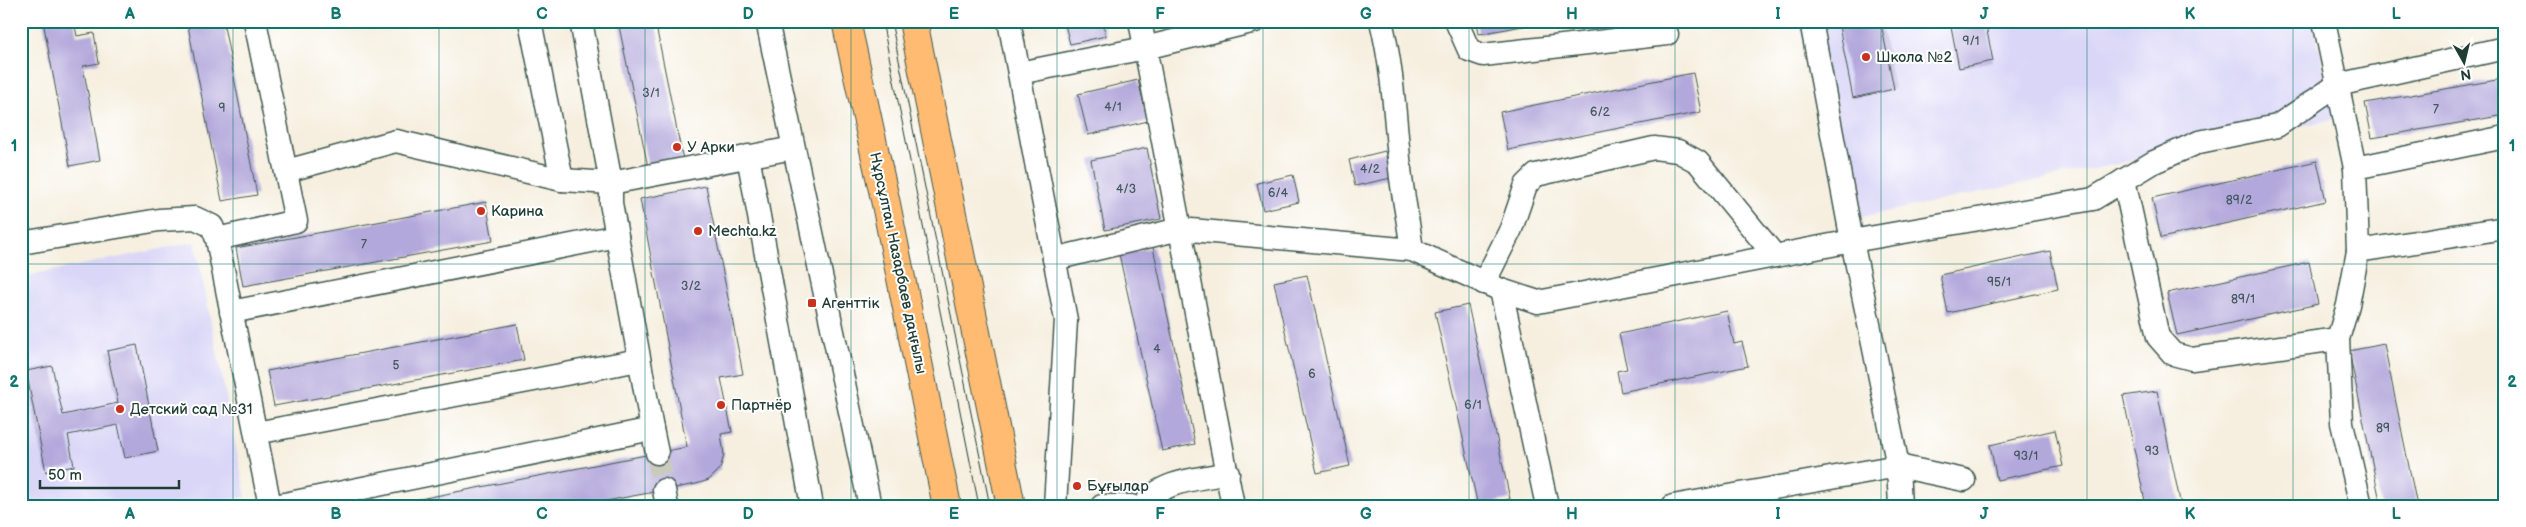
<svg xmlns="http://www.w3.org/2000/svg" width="2526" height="527" viewBox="0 0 2526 527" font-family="'Balsamiq Sans',sans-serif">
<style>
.built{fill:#dad6f7}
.building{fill:#b3a8db}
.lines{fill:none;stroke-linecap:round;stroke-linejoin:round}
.minor-tunnel{stroke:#cbcbbd;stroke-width:22;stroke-dasharray:22 11;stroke-linecap:butt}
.minor-casing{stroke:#3f584e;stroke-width:25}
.major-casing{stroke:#3f584e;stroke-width:30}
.minor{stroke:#fff;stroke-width:22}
.major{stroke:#ffbb71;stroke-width:28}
.tram{stroke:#1f3d34;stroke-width:1}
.grid{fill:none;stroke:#0f766e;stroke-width:1;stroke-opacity:0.55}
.poi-dot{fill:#c8321e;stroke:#fff;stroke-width:2}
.labels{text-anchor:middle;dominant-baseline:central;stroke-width:4;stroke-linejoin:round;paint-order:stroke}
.number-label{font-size:12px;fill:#44585e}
.poi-label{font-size:15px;fill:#1f3d34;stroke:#fff;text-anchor:start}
.street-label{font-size:15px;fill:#1f3d34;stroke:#fff}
.neatline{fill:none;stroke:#0f766e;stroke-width:2}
.grid-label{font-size:16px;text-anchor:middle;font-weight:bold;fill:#0f766e}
</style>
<rect width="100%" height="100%" fill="#fff"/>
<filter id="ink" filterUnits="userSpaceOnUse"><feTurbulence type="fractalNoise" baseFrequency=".02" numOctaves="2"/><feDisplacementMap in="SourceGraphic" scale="10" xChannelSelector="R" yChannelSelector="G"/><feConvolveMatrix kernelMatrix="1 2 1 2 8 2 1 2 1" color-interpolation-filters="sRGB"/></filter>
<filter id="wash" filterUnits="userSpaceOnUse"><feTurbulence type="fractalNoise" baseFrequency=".0096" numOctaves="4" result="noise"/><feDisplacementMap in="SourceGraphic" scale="20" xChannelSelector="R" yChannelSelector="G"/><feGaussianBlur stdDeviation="1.12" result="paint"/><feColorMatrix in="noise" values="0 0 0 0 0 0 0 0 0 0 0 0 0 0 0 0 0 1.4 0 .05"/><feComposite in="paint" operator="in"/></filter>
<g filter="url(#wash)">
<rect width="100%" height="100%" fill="#f6efdf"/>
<g class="built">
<polygon points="1799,21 2313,21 2334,119 1842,221"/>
<polygon points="195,242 246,497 201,506 21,506 21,277"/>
</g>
<g id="blocks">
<g class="building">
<polygon points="43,21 74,21 77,36 94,33 99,63 83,66 100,160 70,166"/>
<polygon points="187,21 223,21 257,195 222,201"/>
<polygon points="618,21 655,21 684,165 649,172"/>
<polygon points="1064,21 1102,21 1106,36 1070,44"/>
<polygon points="1144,21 1167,21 1167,22 1146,27"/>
<polygon points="1477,21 1545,21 1545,22 1479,34"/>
<polygon points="1838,21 1870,21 1870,24 1881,23 1894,89 1853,98"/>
<polygon points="1950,21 1985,21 1993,61 1959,68"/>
<polygon points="1693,73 1701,112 1508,150 1500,112"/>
<polygon points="2502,79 2505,115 2372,138 2365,103"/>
<polygon points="1138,80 1148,121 1088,135 1078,94"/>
<polygon points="1147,148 1161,219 1105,230 1091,160"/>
<polygon points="1385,151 1391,178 1355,186 1349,160"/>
<polygon points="2317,161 2326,201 2161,238 2152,198"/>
<polygon points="1293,175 1299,202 1263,210 1257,183"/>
<polygon points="706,186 743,374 721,378 732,432 721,434 724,455 720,469 709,480 696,484 580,506 384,506 687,447 640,199"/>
<polygon points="486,202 493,241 243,286 236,248"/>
<polygon points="1153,247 1195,444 1162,451 1119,254"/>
<polygon points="2050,251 2058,289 1948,313 1940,275"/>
<polygon points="2309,262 2318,304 2177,335 2167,293"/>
<polygon points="1307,275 1350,466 1317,473 1274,282"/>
<polygon points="1468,305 1510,499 1479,506 1478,506 1435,312"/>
<polygon points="1727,311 1734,344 1742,342 1748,366 1621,392 1617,371 1627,369 1619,334"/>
<polygon points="517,324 524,360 274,406 267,371"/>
<polygon points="2384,344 2417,506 2381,506 2349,351"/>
<polygon points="137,345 158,451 125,458 118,425 68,435 74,466 46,472 26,371 52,366 63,415 118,403 107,351"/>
<polygon points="2157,391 2181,506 2146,506 2123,396"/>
<polygon points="2055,430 2063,466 1997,480 1990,445"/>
<polygon points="1773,494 1775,506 1723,506"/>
</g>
</g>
</g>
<g filter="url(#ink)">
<use href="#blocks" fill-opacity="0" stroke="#3f584e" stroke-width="1"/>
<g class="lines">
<polyline class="minor-tunnel" points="657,453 664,490"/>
<defs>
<g id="minor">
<polyline points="255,21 296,221 217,239 270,506"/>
<polyline points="530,21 562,180"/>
<polyline points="767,21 870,506"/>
<polyline points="1009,21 1066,320 1055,506"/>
<polyline points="1140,21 1233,506"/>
<path d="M1381,21c13,52 14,104 20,157 3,24 8,48 11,72"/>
<polyline points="1456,21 1469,50 1483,55 1667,34"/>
<polyline points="1811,21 1852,241 1898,466 1900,506"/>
<polyline points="2324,21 2355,168 2358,251"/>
<polyline points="1019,73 1145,48 1255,21"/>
<polyline points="748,156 812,506"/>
<polyline points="2355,168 2505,137"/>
<polyline points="286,171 396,141 562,180 611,183 793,148"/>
<polyline points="2124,180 2158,337 2173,354 2192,359 2338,339"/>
<polyline points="21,243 159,220 195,218 212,226 217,239"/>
<polyline points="1054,259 1180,229 1412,250 1501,290 1538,302 1852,241 2093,199 2154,162 2199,142 2277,126 2337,85 2505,48"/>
<polyline points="1484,283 1511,229 1526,185 1536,175 1654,148 1678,151 1698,162 1775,256"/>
<polyline points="1501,290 1547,506"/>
<polyline points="231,312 617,236"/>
<polyline points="652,429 657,453"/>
<polyline points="256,433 639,360"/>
<polyline points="664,490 667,506"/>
<polyline points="275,506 652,429 611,203 611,183 581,21"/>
<polyline points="1102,506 1131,506"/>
<path d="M1144,506c15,-26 57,-27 84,-33"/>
<polyline points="1673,506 1898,466 1964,480"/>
<polyline points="2361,506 2342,423 2338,339 2348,305 2358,251 2505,228"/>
</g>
<g id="major">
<polyline points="846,21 886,204 947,506"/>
<polyline points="913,21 1011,506"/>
</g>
</defs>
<use href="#minor" class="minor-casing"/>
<use href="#major" class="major-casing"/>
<use href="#minor" class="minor"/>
<use href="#major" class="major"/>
<g class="tram">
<polyline points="882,21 979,506"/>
<polyline points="891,21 990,506"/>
</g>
</g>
</g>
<path class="grid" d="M233,21v485M439,21v485M645,21v485M851,21v485M1057,21v485M1263,21v485M1469,21v485M1675,21v485M1881,21v485M2087,21v485M2293,21v485M21,264h2484"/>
<g class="poi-dot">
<circle cx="1866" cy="57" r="5"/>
<circle cx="677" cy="147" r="5"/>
<circle cx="481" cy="211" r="5"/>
<circle cx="698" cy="231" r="5"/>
<rect x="807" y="298" width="10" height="10" rx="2.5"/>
<circle cx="721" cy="405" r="5"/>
<circle cx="120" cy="409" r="5"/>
<circle cx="1077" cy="486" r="5"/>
</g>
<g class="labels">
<g class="number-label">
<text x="1971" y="41">9/1</text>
<text x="651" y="93">3/1</text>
<text x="1113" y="107">4/1</text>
<text x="222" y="108">9</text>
<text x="2436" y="109">7</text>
<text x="1600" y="112">6/2</text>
<text x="1370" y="169">4/2</text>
<text x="1126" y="189">4/3</text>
<text x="1278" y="193">6/4</text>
<text x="2239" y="200">89/2</text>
<text x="364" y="244">7</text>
<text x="1999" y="282">95/1</text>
<text x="691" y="286">3/2</text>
<text x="2243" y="299">89/1</text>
<text x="1157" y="349">4</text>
<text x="396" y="365">5</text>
<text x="1312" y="374">6</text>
<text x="1473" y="405">6/1</text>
<text x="2383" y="428">89</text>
<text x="2152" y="451">93</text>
<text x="2026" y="456">93/1</text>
</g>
<g class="poi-label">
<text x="1876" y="57">Школа №2</text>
<text x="687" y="147">У Арки</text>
<text x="491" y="211">Карина</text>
<text x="708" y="231">Mechta.kz</text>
<text x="822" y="303">Агенттік</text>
<text x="731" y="405">Партнёр</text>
<text x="130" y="409">Детский сад №31</text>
<text x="1087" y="486">Бұғылар</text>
</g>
<g class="street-label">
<text transform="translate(898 263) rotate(78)">Нұрсұлтан Назарбаев даңғылы</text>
</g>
</g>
<rect width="2526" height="527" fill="none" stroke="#fff" stroke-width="55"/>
<g transform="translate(2464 62) rotate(172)" stroke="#ffffff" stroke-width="4" paint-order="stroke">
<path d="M0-4L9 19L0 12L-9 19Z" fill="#1f3d34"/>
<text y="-8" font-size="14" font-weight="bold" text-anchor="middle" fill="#1f3d34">N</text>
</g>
<path d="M40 480v8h139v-8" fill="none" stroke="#1f3d34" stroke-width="2.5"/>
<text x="48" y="480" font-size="15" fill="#1f3d34" stroke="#ffffff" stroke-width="4" paint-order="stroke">50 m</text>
<rect x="28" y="28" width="2470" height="472" class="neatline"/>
<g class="grid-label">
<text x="130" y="19">A</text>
<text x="336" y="19">B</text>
<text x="542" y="19">C</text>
<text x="748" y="19">D</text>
<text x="954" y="19">E</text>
<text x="1160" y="19">F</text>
<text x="1366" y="19">G</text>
<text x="1572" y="19">H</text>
<text x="1778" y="19">I</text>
<text x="1984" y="19">J</text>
<text x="2190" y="19">K</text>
<text x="2396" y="19">L</text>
<text x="14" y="151">1</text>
<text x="2512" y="151">1</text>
<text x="14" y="387">2</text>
<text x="2512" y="387">2</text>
<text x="130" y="519">A</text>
<text x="336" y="519">B</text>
<text x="542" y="519">C</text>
<text x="748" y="519">D</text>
<text x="954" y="519">E</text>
<text x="1160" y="519">F</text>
<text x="1366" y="519">G</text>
<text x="1572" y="519">H</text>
<text x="1778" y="519">I</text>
<text x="1984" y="519">J</text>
<text x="2190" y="519">K</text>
<text x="2396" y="519">L</text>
</g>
</svg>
